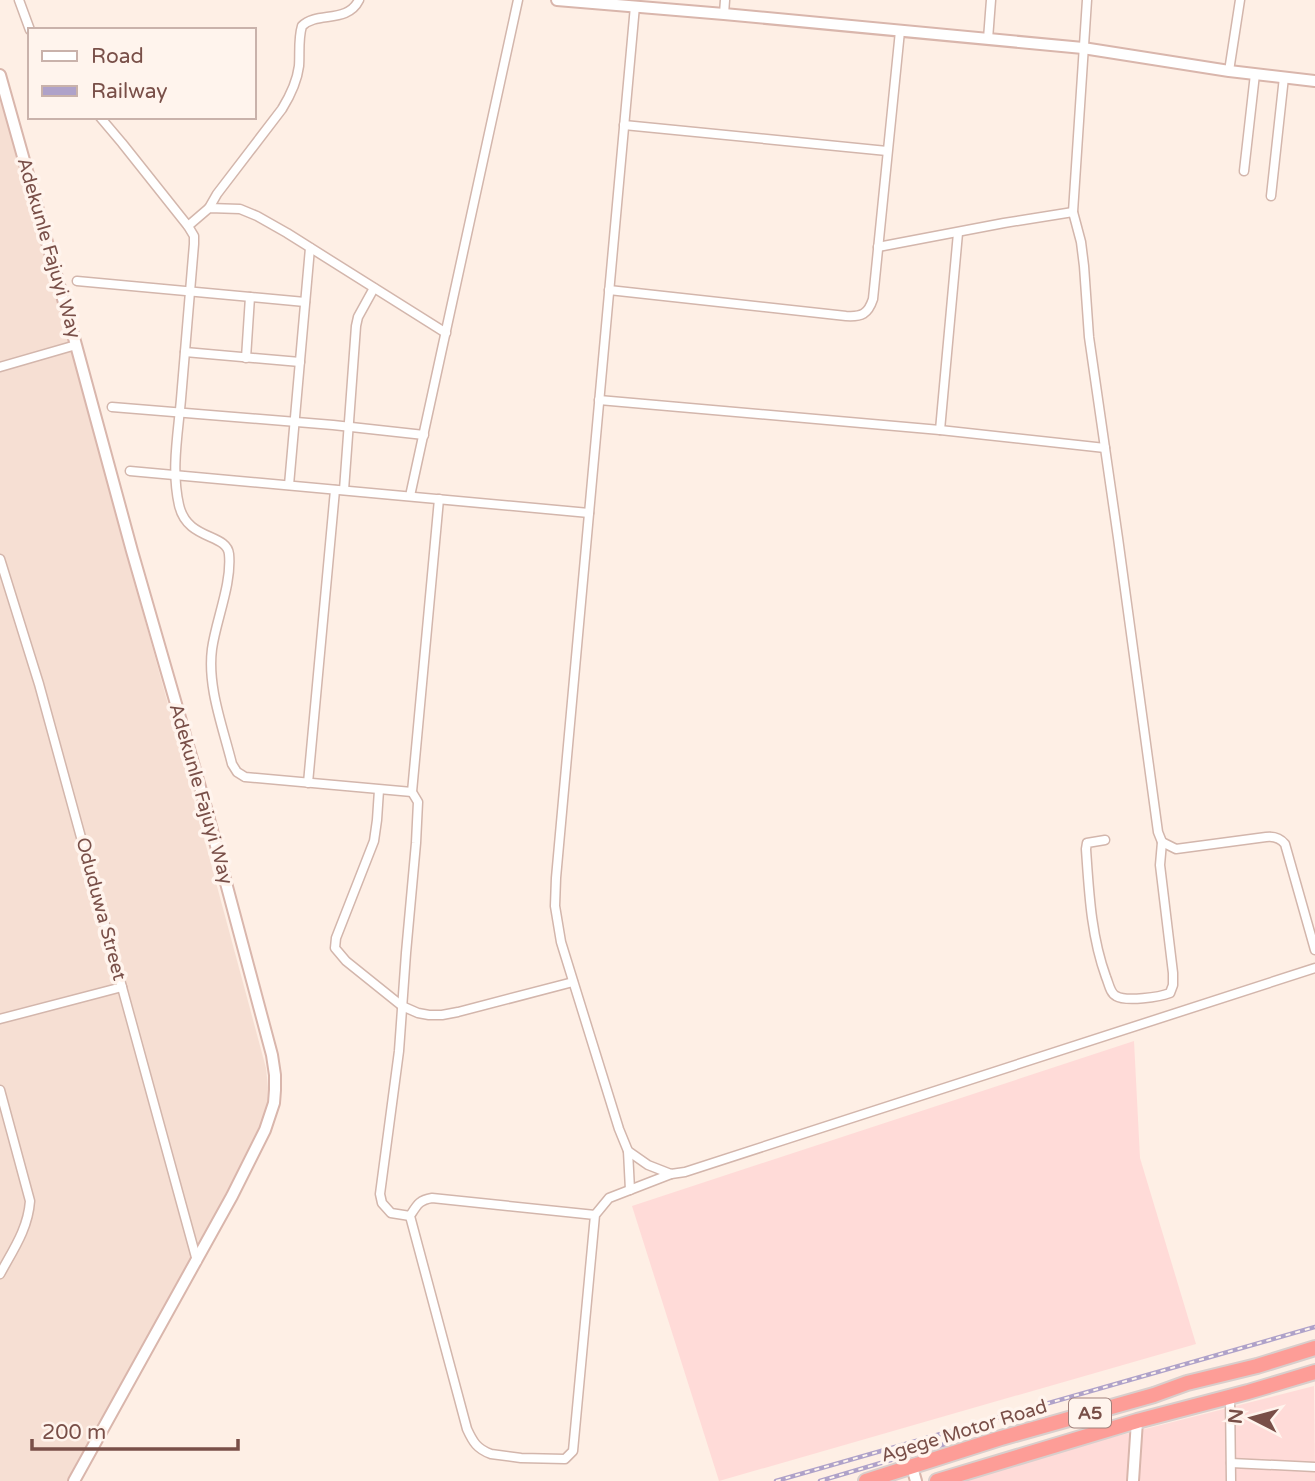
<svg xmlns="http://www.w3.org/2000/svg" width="1315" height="1481" viewBox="0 0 1315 1481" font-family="'Varela Round',sans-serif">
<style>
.residential{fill:#f6dfd3}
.commercial{fill:#ffdbd8}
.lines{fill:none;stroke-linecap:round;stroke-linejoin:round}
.street-casing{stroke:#d3b6ac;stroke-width:11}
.secondary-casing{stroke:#d9b6ac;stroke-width:14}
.highway-casing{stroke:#d9cecc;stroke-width:18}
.street{stroke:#fff;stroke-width:8}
.secondary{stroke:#fff;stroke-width:10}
.highway{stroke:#fd9d97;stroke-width:14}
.rail-casing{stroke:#afa2c9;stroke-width:4.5}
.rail{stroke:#fff4ed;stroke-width:2;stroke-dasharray:5;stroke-linecap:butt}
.labels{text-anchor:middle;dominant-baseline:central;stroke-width:7;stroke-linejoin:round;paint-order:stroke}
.shield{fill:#fff4ed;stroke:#a1807a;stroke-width:2}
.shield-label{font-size:18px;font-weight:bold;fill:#794f48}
.street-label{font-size:19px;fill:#794f48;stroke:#fff4ed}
</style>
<rect width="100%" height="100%" fill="#feefe5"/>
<polygon class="residential" points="0,93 166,697 266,1068 269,1098 254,1146 70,1481 0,1481"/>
<g class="commercial">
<polygon points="1134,1041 1140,1158 1196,1344 719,1481 632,1206"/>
<polygon points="1314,1386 1315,1481 940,1481"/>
</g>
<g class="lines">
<defs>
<g id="street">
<polyline points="19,0 30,30"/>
<path d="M1087,0l-14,212 8,30 3,24 5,71 29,201 40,294 4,10 14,7 90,-12c8,-1 14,1 19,7l30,106"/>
<polyline points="635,6 556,878 555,906 561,942 619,1129 628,1151 648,1165 671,1174 685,1172 1315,968"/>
<polyline points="724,14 725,0"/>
<polyline points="988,39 991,0"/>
<polyline points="1229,71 1240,0"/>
<path d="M100,117l22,26 66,83 6,10v8c-4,52 -9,103 -13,155 -3,35 -10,71 -2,106 8,36 48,28 50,49 3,30 -13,66 -17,95 -5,38 11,78 20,115l5,8 8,5 167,15"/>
<polyline points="624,125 887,151"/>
<polyline points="1244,171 1255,74"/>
<polyline points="1271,196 1284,77"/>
<path d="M209,208l8,-14 65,-85c8,-13 15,-27 17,-43 1,-13 -1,-27 3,-40 15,-15 45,-2 57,-26"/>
<polyline points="188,226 209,208 240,209 257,216 287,233 446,333"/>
<polyline points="878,247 1004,223 1073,212"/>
<polyline points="77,281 305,302"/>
<path d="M609,290l237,26c16,1 22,-2 27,-17l27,-268"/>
<polyline points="185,352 300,362"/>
<polyline points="246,358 250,297"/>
<polyline points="0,367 76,345"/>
<polyline points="599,400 940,430 1105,448"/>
<polyline points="112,407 333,425 424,435"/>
<polyline points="940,430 958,233"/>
<polyline points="130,471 589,513"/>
<polyline points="289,485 310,248"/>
<polyline points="344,490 356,326 358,317 374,288"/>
<polyline points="410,496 518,0"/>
<polyline points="0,559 39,684 197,1261"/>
<polyline points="308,783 335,490"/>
<polyline points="379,790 377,820 374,841 336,938 335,948 346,961 402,1006 418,1013 429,1015 442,1015 458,1012 573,982"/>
<path d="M1105,840l-18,3 -1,6c3,43 5,87 20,128 3,7 4,16 10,19 10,6 44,1 54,-3l3,-8v-12l-13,-108 2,-23"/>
<polyline points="0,1019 122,987"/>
<path d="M0,1090l30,111c-2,28 -17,49 -30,73"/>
<polyline points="628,1151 630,1190"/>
<path d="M595,1215l-163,-17c-13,2 -15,7 -22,18l57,213c6,13 10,20 24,25l30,4 44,1 8,-8 22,-236 14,-17 62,-24"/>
<polyline points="410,1216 391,1213 382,1203 380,1194 399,1051 406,953 416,843 418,802 412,792 439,499"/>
<polyline points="1230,1396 1231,1481"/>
<polyline points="1231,1463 1315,1467"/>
</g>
<g id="secondary">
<polyline points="557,0 724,14 1083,48 1229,71 1315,81"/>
<polyline points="0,75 76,345 132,551 206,808 272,1055 275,1075 275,1090 274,1103 265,1130 232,1196 74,1481"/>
<polyline points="912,1467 916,1481"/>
<polyline points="1133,1481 1137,1421"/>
</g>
<g id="highway">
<polyline points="866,1481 1001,1438 1154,1395 1187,1383 1257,1366 1315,1348"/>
<polyline points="937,1481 1137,1421 1248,1392 1315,1372"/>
</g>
</defs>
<use href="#street" class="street-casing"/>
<use href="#secondary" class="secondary-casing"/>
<use href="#highway" class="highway-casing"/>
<use href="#street" class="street"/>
<use href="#secondary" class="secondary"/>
<use href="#highway" class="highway"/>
<defs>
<g id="rail">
<polyline points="776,1481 1315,1327"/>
<polyline points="820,1481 945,1444"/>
</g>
</defs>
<use href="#rail" class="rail-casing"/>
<use href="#rail" class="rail"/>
</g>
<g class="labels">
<rect class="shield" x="1069" y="1398.5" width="42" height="29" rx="5"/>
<g class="shield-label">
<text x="1090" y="1413">A5</text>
</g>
<g class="street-label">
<text transform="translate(49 248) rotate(74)">Adekunle Fajuyi Way</text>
<text transform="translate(201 794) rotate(74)">Adekunle Fajuyi Way</text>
<text transform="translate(101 909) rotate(75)">Oduduwa Street</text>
<text transform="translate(964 1431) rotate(-17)">Agege Motor Road</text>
</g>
</g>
<rect x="28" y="28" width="228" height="91" fill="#fff4ed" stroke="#c9b2ab" stroke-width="2"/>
<rect x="42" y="51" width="35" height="10" fill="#ffffff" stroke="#c9b2ab" stroke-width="2"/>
<text x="91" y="63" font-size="21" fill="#794f48">Road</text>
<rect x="42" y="86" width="35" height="10" fill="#afa2c9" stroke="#c9b2ab" stroke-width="2"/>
<text x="91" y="98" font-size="21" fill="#794f48">Railway</text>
<g transform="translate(1252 1418) rotate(276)" stroke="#fff4ed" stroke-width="5" paint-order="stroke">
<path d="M0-5L12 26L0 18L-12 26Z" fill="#794f48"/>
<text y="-10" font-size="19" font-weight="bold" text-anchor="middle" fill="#794f48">N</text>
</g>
<path d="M32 1439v10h206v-10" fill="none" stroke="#794f48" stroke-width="3.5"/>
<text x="42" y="1439" font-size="21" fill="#794f48" stroke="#fff4ed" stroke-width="5" paint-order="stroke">200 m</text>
</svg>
